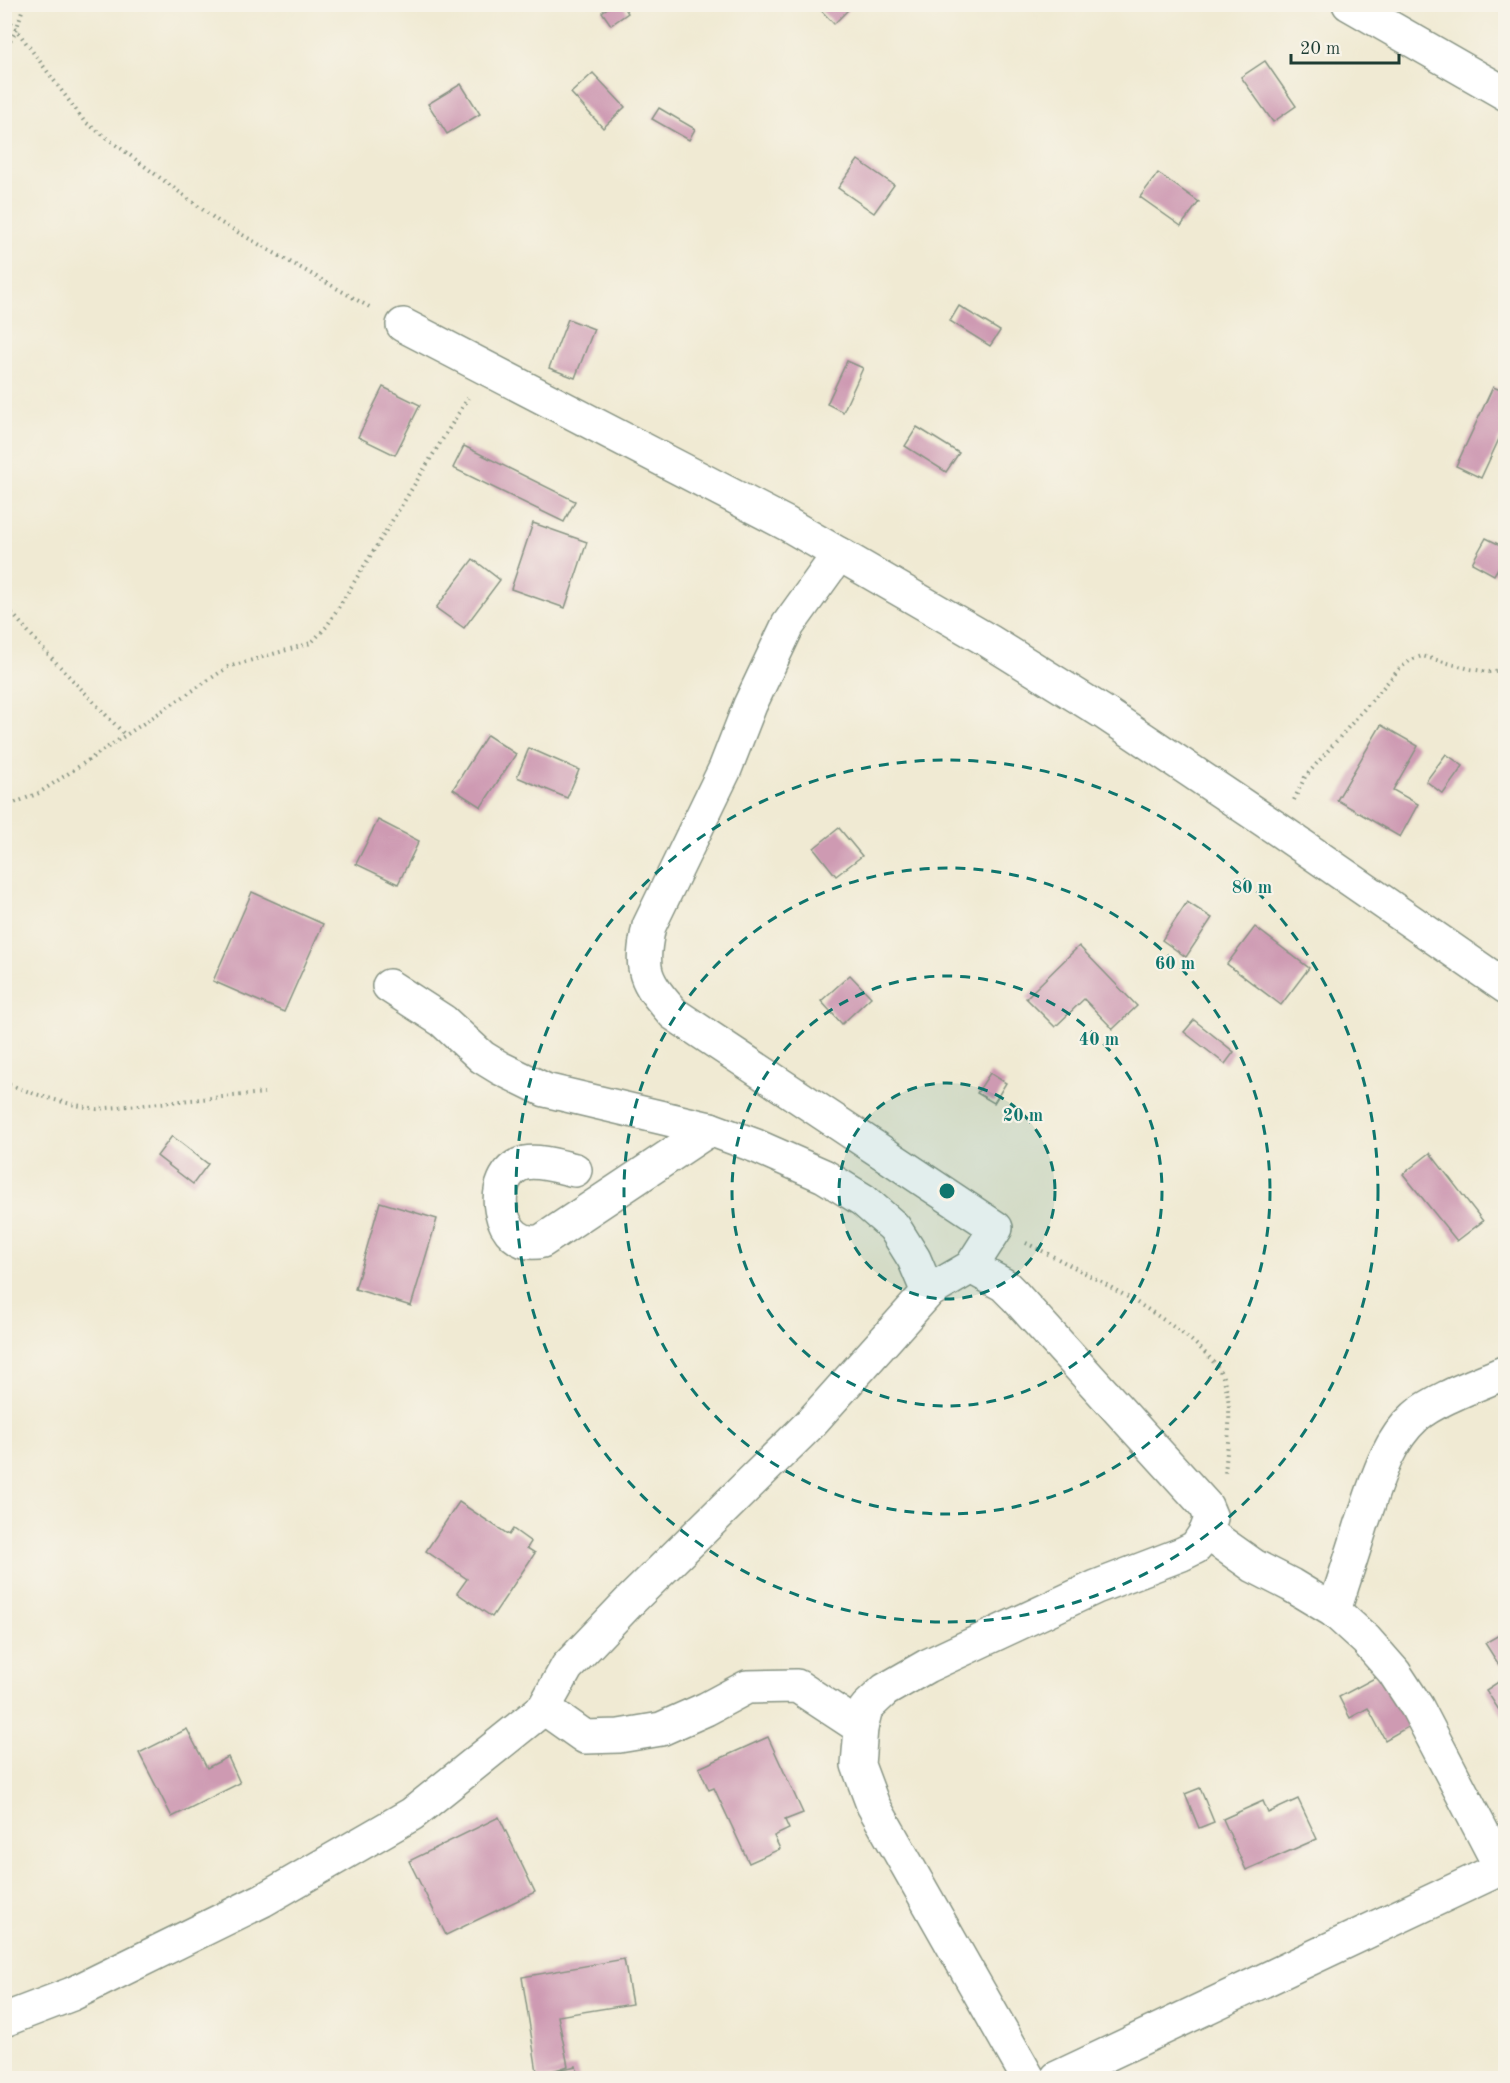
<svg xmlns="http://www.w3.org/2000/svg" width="1510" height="2083" viewBox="0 0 1510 2083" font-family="'Old Standard TT',serif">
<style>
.building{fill:#ce9ab2}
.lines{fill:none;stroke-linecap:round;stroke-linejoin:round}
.minor-casing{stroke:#889484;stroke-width:36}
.path{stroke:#889484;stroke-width:4;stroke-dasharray:1.5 4.5;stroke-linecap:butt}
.minor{stroke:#fff;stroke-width:33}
.ring{fill:none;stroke:#0f766e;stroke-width:3;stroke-dasharray:10 8}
.centre{fill:#0f766e;stroke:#f7f3e8;stroke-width:3}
.ring-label{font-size:18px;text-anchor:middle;font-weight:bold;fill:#0f766e;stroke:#f7f3e8;stroke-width:4.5;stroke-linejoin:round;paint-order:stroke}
</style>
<rect width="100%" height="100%" fill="#f7f3e8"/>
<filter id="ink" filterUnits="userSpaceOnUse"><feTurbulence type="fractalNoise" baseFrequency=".0167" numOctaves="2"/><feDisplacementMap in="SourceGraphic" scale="12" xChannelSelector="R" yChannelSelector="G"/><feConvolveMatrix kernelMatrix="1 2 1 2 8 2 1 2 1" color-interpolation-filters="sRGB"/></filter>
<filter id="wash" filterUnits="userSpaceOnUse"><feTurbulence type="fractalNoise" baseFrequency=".008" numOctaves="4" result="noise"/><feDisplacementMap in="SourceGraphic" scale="24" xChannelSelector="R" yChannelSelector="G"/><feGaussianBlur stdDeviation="1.35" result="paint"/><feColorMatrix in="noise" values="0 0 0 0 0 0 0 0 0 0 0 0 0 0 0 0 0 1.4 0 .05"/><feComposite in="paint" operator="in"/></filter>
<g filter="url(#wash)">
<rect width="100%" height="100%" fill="#f0ead3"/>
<g id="blocks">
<g class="building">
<polygon points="613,4 622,4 628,13 611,25 602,12"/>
<polygon points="815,4 849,4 851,7 834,24"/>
<polygon points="1265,61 1296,106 1273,122 1241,77"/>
<polygon points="593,73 625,107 603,128 571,93"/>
<polygon points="461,84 480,114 447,134 428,104"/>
<polygon points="659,108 695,129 689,140 652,119"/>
<polygon points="858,160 894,185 874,213 838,188"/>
<polygon points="1158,173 1199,202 1181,226 1140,197"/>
<polygon points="959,306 1000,331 990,346 950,321"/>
<polygon points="568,319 594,329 575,378 549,368"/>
<polygon points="847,361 863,368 843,412 827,404"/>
<polygon points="383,387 420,405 395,455 358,437"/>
<polygon points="1493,387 1506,392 1506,439 1500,437 1481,478 1456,466"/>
<polygon points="917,427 959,453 946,472 905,446"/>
<polygon points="464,446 575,501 564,522 453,468"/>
<polygon points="533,523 587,542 565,608 511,589"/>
<polygon points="1486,538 1506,548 1506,555 1494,575 1472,563"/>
<polygon points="473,559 500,580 464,628 436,608"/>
<polygon points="1381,725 1418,746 1393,790 1418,804 1400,837 1337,800"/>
<polygon points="487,735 516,754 481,807 453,789"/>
<polygon points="529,748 579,770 567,798 517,777"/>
<polygon points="1446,754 1463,766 1443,794 1426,781"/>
<polygon points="378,820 419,841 398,884 356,864"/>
<polygon points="839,828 862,856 836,876 814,848"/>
<polygon points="252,892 323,924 284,1012 213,981"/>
<polygon points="1187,902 1212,918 1186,957 1162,940"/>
<polygon points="1255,927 1309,968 1281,1005 1227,964"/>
<polygon points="1079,946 1137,1006 1113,1029 1084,999 1055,1027 1026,998"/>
<polygon points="850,975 871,997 842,1024 821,1001"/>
<polygon points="1194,1020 1234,1052 1225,1064 1184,1032"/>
<polygon points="990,1073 1006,1083 994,1103 977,1093"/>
<polygon points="172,1136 208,1164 193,1184 157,1156"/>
<polygon points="1430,1153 1483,1221 1457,1241 1403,1174"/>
<polygon points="380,1202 437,1219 411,1306 355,1289"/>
<polygon points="459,1502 509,1535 513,1529 531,1542 527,1548 535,1553 492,1617 457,1593 467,1579 426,1551"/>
<polygon points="1506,1631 1506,1661 1499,1665 1485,1643"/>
<polygon points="1384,1673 1413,1724 1385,1740 1368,1708 1350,1718 1339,1697"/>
<polygon points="1503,1679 1506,1683 1506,1721 1486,1690"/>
<polygon points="187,1729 207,1768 228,1757 240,1783 172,1817 139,1753"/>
<polygon points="768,1737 803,1813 785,1820 789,1829 774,1836 780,1849 749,1863 714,1788 709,1790 699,1768"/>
<polygon points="1200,1788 1214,1822 1199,1828 1185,1794"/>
<polygon points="1298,1799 1317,1839 1246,1870 1223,1819 1263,1801 1268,1813"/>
<polygon points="499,1817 535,1892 446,1935 409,1861"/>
<polygon points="624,1959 632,2004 558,2016 568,2066 543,2074 576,2066 579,2078 538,2078 522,1977"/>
</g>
</g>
</g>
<g filter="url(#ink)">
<use href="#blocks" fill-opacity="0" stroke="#889484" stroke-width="1.5"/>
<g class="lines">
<defs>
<g id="minor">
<polyline points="1349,4 1506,94"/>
<polyline points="403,325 787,524 989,641 1106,714 1279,830 1506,987"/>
<polyline points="389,986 443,1021 482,1057 500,1068 545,1090 710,1129 756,1146 824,1176 863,1200 894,1227 914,1259 928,1292"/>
<path d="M575,1170c-14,-3 -35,-10 -50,-7 -41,10 -28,90 17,78l168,-112"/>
<polyline points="1206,1532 1254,1566 1291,1585 1334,1611 1366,1640 1394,1672 1417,1707 1501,1868"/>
<path d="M1334,1611c9,-29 19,-58 28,-88 13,-36 23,-79 53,-106 18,-17 66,-34 91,-45"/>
<polyline points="544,1708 585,1737 619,1736 661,1729 706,1709 747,1687 797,1686 861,1728 866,1708 885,1690 927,1666 1096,1587 1182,1554 1196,1547 1206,1532 1211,1518 1206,1506 1015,1296 1004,1285 971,1267"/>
<polyline points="861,1728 858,1765 873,1805 1028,2078"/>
<path d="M4,2020l68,-26 191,-94 149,-86 132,-106 23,-41 63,-66 178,-175 120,-134 43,-25 25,-39 -322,-214c-30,-34 -35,-43 -25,-88l76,-157 25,-64 38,-80 51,-71"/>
<polyline points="1057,2078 1506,1866"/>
</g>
</defs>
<use href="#minor" class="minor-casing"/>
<g class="path">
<polyline points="4,13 84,121 218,221 373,309"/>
<polyline points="4,51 16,31 24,4"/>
<polyline points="4,604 45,651 126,736"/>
<polyline points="1294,800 1305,777 1400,668 1411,660 1422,656 1470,669 1489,672 1506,669"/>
<polyline points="4,807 39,793 228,667 311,643 327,626 468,398"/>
<path d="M4,1082c30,13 62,22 93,27l167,-16"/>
<path d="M1026,1243c45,22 184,91 198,137 10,30 3,64 1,95"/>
</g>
<use href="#minor" class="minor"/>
</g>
</g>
<circle cx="947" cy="1191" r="108" fill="#0f766e" fill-opacity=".12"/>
<g class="ring">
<circle cx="947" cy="1191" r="108"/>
<circle cx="947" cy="1191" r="215"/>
<circle cx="947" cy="1191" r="323"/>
<circle cx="947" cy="1191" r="431"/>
</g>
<circle cx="947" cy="1191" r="9" class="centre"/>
<g class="ring-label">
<text x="1252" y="893">80 m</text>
<text x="1175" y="969">60 m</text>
<text x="1099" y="1045">40 m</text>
<text x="1023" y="1121">20 m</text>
</g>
<rect width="1510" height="2083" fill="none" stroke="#f7f3e8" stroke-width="24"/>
<path d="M1291 54v9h108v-9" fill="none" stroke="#1f3d34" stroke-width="3"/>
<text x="1300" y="54" font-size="18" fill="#1f3d34" stroke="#f7f3e8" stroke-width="4.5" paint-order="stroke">20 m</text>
</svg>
